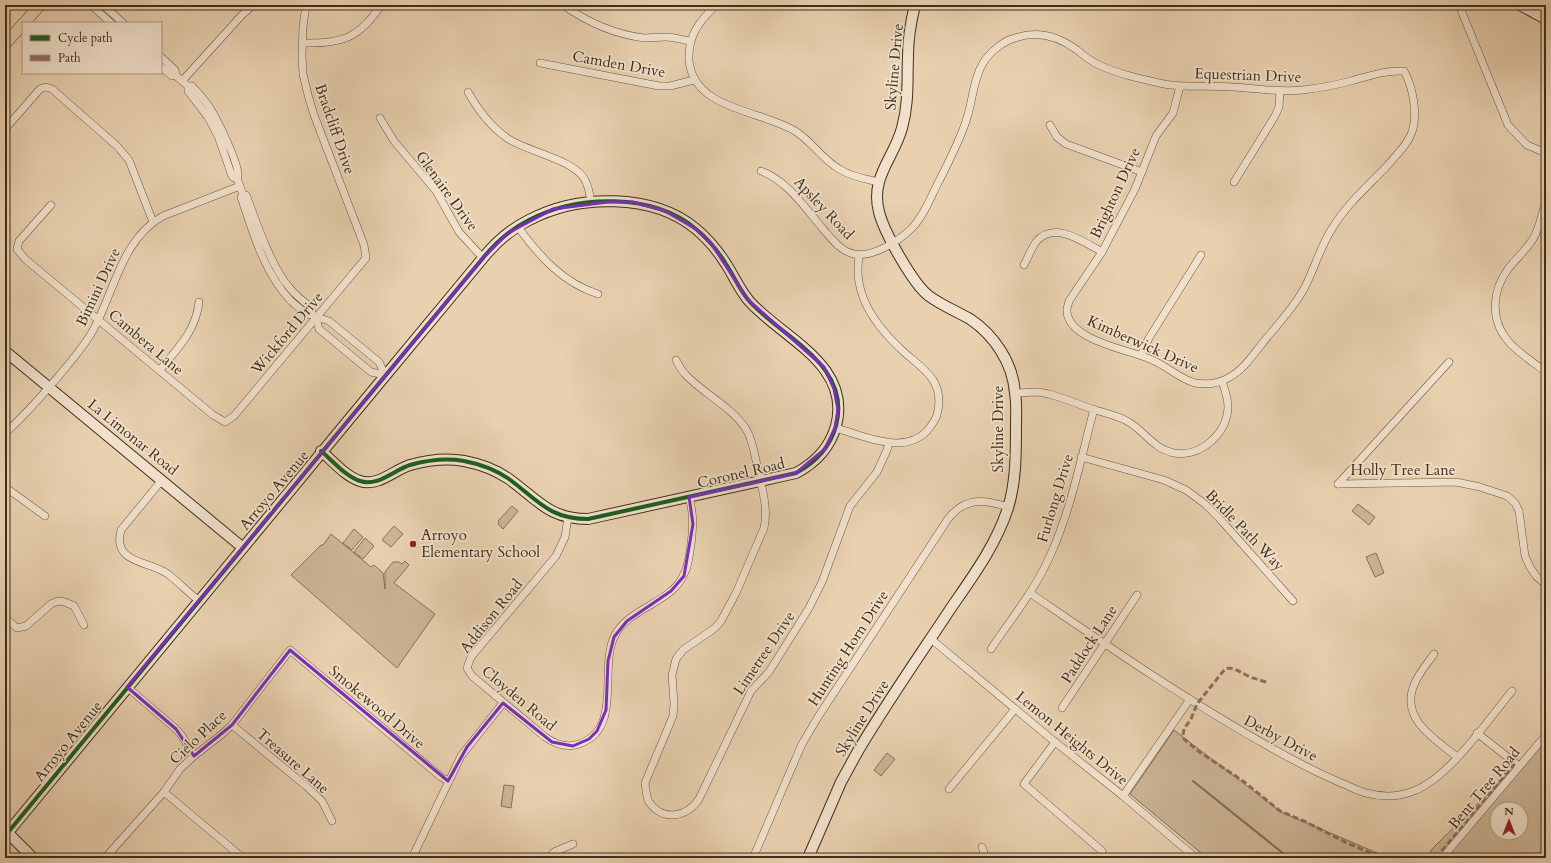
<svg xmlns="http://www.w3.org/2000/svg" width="1551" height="863" viewBox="0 0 1551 863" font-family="Cardo,serif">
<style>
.green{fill:#ccb596;stroke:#867258;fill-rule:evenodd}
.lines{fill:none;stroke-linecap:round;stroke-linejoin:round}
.stream{stroke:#826f55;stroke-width:2}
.street-casing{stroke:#6a5740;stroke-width:8}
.secondary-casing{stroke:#3f2e1a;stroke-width:12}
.primary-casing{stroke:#3f2e1a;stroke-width:12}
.street{stroke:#f1e1cc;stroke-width:7}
.secondary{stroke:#f1e1cc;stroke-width:10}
.primary{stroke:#e9d1b0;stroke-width:11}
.quiet{stroke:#8d6e63;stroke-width:3;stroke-dasharray:6 3;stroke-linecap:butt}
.cycleway-casing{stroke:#f1e1cc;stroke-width:6}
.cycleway{stroke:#1b5e20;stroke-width:4}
.marked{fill:none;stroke:#7b2cbf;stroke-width:3;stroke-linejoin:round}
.poi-dot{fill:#8f2418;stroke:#f1e1cc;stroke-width:1.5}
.labels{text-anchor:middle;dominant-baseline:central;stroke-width:3.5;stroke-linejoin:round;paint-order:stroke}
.street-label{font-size:15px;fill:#3f2e1a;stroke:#f1e1cc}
.poi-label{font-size:15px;fill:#3f2e1a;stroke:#f1e1cc;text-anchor:start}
</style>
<rect width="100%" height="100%" fill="#e9d1b0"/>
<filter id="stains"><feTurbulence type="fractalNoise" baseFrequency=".005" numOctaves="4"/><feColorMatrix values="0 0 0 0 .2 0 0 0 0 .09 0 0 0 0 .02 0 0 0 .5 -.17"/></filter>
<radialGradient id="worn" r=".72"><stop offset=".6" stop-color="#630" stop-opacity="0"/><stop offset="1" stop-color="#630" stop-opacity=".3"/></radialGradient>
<g class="green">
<polygon points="1358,504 1375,517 1369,525 1352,511"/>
<polygon points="512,506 518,511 503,529 498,524 499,523 498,521"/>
<polygon points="394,526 403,534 391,547 382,540"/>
<polygon points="354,529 363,537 352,550 343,543"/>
<polygon points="331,534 371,567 374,565 383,573 385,589 385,572 393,562 399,562 402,564 405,561 409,565 394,583 435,614 397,668 291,575 321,545 323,545"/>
<polygon points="365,538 374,546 363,559 354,552"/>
<polygon points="1376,553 1384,573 1375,577 1366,557"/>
<polygon points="1174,730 1281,812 1389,858 1207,858 1130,794"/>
<path d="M1546,736v122h-117l2,-8zM1497,809h24v24h-24z"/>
<polygon points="887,753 895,759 881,776 874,770"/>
<polygon points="504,785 514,786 511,808 501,806"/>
</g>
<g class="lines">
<polyline class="stream" points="1193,781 1289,858"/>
<defs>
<g id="street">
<polyline points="91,5 111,23"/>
<polyline points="103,5 123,23"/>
<path d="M563,5c24,17 51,29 81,33 7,0 14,-1 22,-1 8,0 16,3 24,4"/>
<path d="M716,5c-17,17 -28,30 -27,55 4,50 72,50 106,71 17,10 28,30 46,39 11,7 25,9 38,12"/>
<polyline points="1459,5 1508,125 1527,145 1546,153"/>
<path d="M302,43c39,1 57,-4 79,-38"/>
<polyline points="161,57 175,70 176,75 172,76 161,67"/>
<polyline points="540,63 659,86 670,86 694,80"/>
<path d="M175,75l13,11h4c6,7 13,14 18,22 7,11 30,57 28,69l-4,1 -2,-2 -14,-40 -10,-19 -20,-26v-5"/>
<polyline points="182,81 242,15 253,5"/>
<path d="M468,92c10,18 21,33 39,46 20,14 67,21 78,42 4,7 5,15 6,23"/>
<polyline points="380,118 394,141 436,191 459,232 483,258"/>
<polyline points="1050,125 1057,137 1066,144 1142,172"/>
<polyline points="5,129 40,89 46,87 52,89 117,146 129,160 153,222"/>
<path d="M761,171c27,10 44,37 62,58 9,10 17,22 31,25 19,4 46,-14 58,-26 11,-11 18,-29 25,-43 11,-22 23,-44 30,-67 6,-19 6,-38 16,-55 7,-11 20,-22 32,-25 23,-8 43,-2 62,12 6,5 12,10 20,14 21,10 44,15 67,20 22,4 46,1 69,3 23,1 47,6 70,3 16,-2 33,-5 48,-9 18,-5 34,-11 53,-10 9,16 14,43 8,61 -5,14 -16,23 -25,34 -18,19 -40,38 -54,61 -12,18 -18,40 -28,60 -11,21 -29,39 -44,58 -9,11 -18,25 -31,32 -10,6 -23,8 -35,6 -16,-4 -29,-18 -45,-24 -20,-9 -85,-19 -83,-50 0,-2 2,-6 2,-8l33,-49 33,-63 21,-53 17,-23 7,-27"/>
<path d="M237,178l6,17 -2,2c12,36 23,75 49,103 5,5 11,9 16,14l3,1 2,-2 1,-5c-8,-6 -17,-13 -23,-21 -17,-19 -33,-65 -42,-90l-1,-2h-3"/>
<polyline points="1234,182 1275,116 1279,107 1280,91"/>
<path d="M1546,201c-4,11 -6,27 -13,38 -7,11 -17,20 -25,30 -16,22 -18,51 0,72 10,12 25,21 38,31"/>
<polyline points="51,205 19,241 17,249 25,259 213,415 225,422 234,416 366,258 364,245 314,115 308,95 303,74 302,56 303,27 306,5"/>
<path d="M518,227c21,29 45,56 80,67"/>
<path d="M1024,265c4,-7 7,-16 12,-23 18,-22 48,0 66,10"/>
<polyline points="313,315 316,317 329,321 379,362 385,375 371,372 319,329 316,317"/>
<polyline points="1141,355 1149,338 1201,255"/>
<path d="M676,360c3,5 5,10 9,14 17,19 46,32 61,55 8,13 9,30 13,45 4,18 9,36 5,54l-28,65 -15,28 -6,7 -32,22 -7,9 -4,16 2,29 -1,12 -28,67c1,7 1,13 4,19 14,20 38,15 50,-3l52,-108 18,-19 40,-64 13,-26 28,-76 27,-34 10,-22 2,-7"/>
<path d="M160,370c17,-21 36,-39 39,-68"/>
<path d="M1015,393l23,-1 11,2c15,4 29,10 43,15 12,4 24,6 35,12 17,9 26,28 47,32 26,5 53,-19 54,-46 0,-9 -3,-17 -6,-26"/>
<path d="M835,428c28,7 68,28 92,3 4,-5 8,-10 10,-16 3,-12 3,-24 -4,-35 -7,-11 -19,-19 -28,-27 -20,-18 -42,-44 -46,-71 -2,-9 -1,-18 0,-27"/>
<path d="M5,433c21,-18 40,-41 58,-62 10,-12 20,-24 28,-37 23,-39 29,-94 72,-118l77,-30"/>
<polyline points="1081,457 1164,480 1186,490 1205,504 1219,518 1293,601"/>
<path d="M162,480l-41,50c-9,34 27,30 47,44 10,8 20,18 30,26"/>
<polyline points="1338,484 1456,482 1480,487 1507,496 1515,503 1519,511 1525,556 1530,567 1536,576 1546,585"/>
<polyline points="1338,484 1449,362"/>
<polyline points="5,487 45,516"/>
<path d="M568,517l-3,20 -9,19 -85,101 -4,11 5,8 73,61c10,7 22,11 34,7 45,-15 19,-77 36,-109 15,-28 57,-32 69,-61 5,-9 5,-19 7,-29 2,-18 3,-30 -2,-48"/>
<path d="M1030,593c78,53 156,107 238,153 24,14 48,26 73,37 8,3 17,8 25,10 15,4 31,4 45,-1 37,-12 76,-71 101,-101"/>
<polyline points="5,618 17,628 26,626 51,604 58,601 65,602 74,606 84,625"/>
<polyline points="931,639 1055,742 1123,796 1196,858"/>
<path d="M991,649c20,-30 44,-59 59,-93 21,-46 31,-98 44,-147"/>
<path d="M1434,654c-7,10 -16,20 -20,31 -14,34 21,54 43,72"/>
<polyline points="127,687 176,729 182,736 194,756"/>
<polyline points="1062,708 1137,595"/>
<polyline points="232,725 306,786 322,801 332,821"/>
<polyline points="1477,733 1519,766"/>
<polyline points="1055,742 1024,784 1102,851"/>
<polyline points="949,789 1015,709"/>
<polyline points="164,792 243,858"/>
<polyline points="1123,796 1190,699"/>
<polyline points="982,847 986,858"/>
<polyline points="105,858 164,792 180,769 194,756 221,735 232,725 290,650 441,777 448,781"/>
<polyline points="412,858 461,756 503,703"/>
<polyline points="549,858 554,852 573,844"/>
<path d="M753,858l49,-114 16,-27 130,-198c17,-22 36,-20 60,-12"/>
<polyline points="1442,858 1546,735"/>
</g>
<g id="secondary">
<polyline points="1520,5 1546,19"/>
<polyline points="5,351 242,547"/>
<polyline points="5,830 33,858"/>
<path d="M5,836c160,-193 318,-386 478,-578 13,-16 28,-29 46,-38 49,-26 124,-27 167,9 12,10 22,22 30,35 8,12 14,27 24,38 34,37 102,63 86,124 -6,21 -21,37 -40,47l-208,46c-39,0 -50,-19 -79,-40 -13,-9 -29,-15 -45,-18 -17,-3 -36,-1 -54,4 -16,5 -32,22 -50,16 -15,-5 -27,-20 -39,-30"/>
<path d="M808,858l33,-76 17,-31c29,-49 62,-96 93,-143 22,-32 45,-63 57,-100 8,-26 8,-54 8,-81 0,-11 1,-23 -1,-34 -2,-30 -21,-58 -45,-74 -14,-8 -29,-14 -41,-23 -16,-12 -45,-64 -50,-84 -9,-35 15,-54 23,-84 7,-25 5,-47 6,-72 0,-17 3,-35 7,-51"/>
</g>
<g id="primary">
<polyline points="24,23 40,5"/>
<polyline points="5,44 23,24"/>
</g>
</defs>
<use href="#street" class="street-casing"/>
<use href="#secondary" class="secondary-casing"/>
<use href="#primary" class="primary-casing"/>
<use href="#street" class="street"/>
<use href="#secondary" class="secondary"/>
<use href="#primary" class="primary"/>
<g class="quiet">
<path d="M1266,682c-6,-2 -11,-3 -16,-5 -9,-4 -16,-11 -25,-8l-28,35 -6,15 -7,10 -1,6 1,4 14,12 45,30 37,30 26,11 39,20 37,16"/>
<polyline points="1436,858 1515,763"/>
</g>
<defs>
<path id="cycleway" d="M5,836c160,-193 318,-386 478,-578 13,-16 28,-29 46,-38 49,-26 124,-27 167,9 12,10 22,22 30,35 8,12 14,27 24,38 34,37 102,63 86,124 -6,21 -21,37 -40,47l-208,46c-39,0 -50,-19 -79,-40 -13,-9 -29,-15 -45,-18 -17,-3 -36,-1 -54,4 -16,5 -32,22 -50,16 -15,-5 -27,-20 -39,-30"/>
</defs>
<use href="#cycleway" class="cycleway-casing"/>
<use href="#cycleway" class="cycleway"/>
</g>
<path class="marked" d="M608,202h25l32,9 31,18 17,17 35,54 76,67 10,22 4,21 -3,18 -10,21 -29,24 -107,24 4,27 -9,52 -13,15 -44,30 -13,16 -6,24 -2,49 -9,21 -8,8 -16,7 -21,-4 -49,-39 -36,44 -19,34 -158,-131 -58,75 -38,31 -18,-27 -49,-42 356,-429 25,-25 45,-24z"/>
<circle class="poi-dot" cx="413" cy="544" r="4"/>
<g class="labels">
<g class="street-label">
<text transform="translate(619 64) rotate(10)">Camden Drive</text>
<text transform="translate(894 67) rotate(-85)">Skyline Drive</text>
<text transform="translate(1248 75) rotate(2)">Equestrian Drive</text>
<text transform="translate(335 129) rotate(71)">Bradcliff Drive</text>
<text transform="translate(447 191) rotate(54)">Glenaire Drive</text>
<text transform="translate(1115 193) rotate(-65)">Brighton Drive</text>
<text transform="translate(824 208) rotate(47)">Apsley Road</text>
<text transform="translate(98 287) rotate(-65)">Bimini Drive</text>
<text transform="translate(287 333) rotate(-50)">Wickford Drive</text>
<text transform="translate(146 342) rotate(40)">Cambera Lane</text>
<text transform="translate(1143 344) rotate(24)">Kimberwick Drive</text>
<text transform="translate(998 429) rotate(-90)">Skyline Drive</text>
<text transform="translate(133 437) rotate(39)">La Limonar Road</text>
<text x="1403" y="470">Holly Tree Lane</text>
<text transform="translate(741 473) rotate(-13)">Coronel Road</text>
<text transform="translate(274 490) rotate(-50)">Arroyo Avenue</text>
<text transform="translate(1055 498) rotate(-73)">Furlong Drive</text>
<text transform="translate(1245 530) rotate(46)">Bridle Path Way</text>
<text transform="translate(491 616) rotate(-51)">Addison Road</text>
<text transform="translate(1089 644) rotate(-57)">Paddock Lane</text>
<text transform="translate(848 648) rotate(-57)">Hunting Horn Drive</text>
<text transform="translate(764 653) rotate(-56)">Limetree Drive</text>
<text transform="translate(519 698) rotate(40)">Cloyden Road</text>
<text transform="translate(377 707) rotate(40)">Smokewood Drive</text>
<text transform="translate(862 718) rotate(-58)">Skyline Drive</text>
<text transform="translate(198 737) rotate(-43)">Cielo Place</text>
<text transform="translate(1072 738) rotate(39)">Lemon Heights Drive</text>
<text transform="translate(1281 738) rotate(28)">Derby Drive</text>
<text transform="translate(68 741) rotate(-51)">Arroyo Avenue</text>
<text transform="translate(293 761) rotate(41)">Treasure Lane</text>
<text transform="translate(1484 788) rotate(-50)">Bent Tree Road</text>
</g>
<g class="poi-label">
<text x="421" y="535">Arroyo<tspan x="421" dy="17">Elementary School</tspan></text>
</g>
</g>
<rect width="1551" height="863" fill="none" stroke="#e9d1b0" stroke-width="20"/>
<rect x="6" y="6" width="1539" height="851" fill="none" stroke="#3f2e1a" stroke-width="2"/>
<rect x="10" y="10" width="1531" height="843" fill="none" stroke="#3f2e1a"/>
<rect x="22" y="22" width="140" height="52" fill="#f1e1cc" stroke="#aa9985"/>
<rect x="30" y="35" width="20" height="6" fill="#1b5e20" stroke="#aa9985"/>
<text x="58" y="42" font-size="12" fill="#3f2e1a">Cycle path</text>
<rect x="30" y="55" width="20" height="6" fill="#8d6e63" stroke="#aa9985"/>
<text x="58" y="62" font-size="12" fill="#3f2e1a">Path</text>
<g transform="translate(1509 821)"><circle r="19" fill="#f1e1cc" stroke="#aa9985"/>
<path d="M0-3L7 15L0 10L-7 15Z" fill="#8f2418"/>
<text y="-6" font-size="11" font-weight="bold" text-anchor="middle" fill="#3f2e1a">N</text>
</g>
<rect width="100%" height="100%" filter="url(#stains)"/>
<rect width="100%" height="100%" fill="url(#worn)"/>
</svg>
